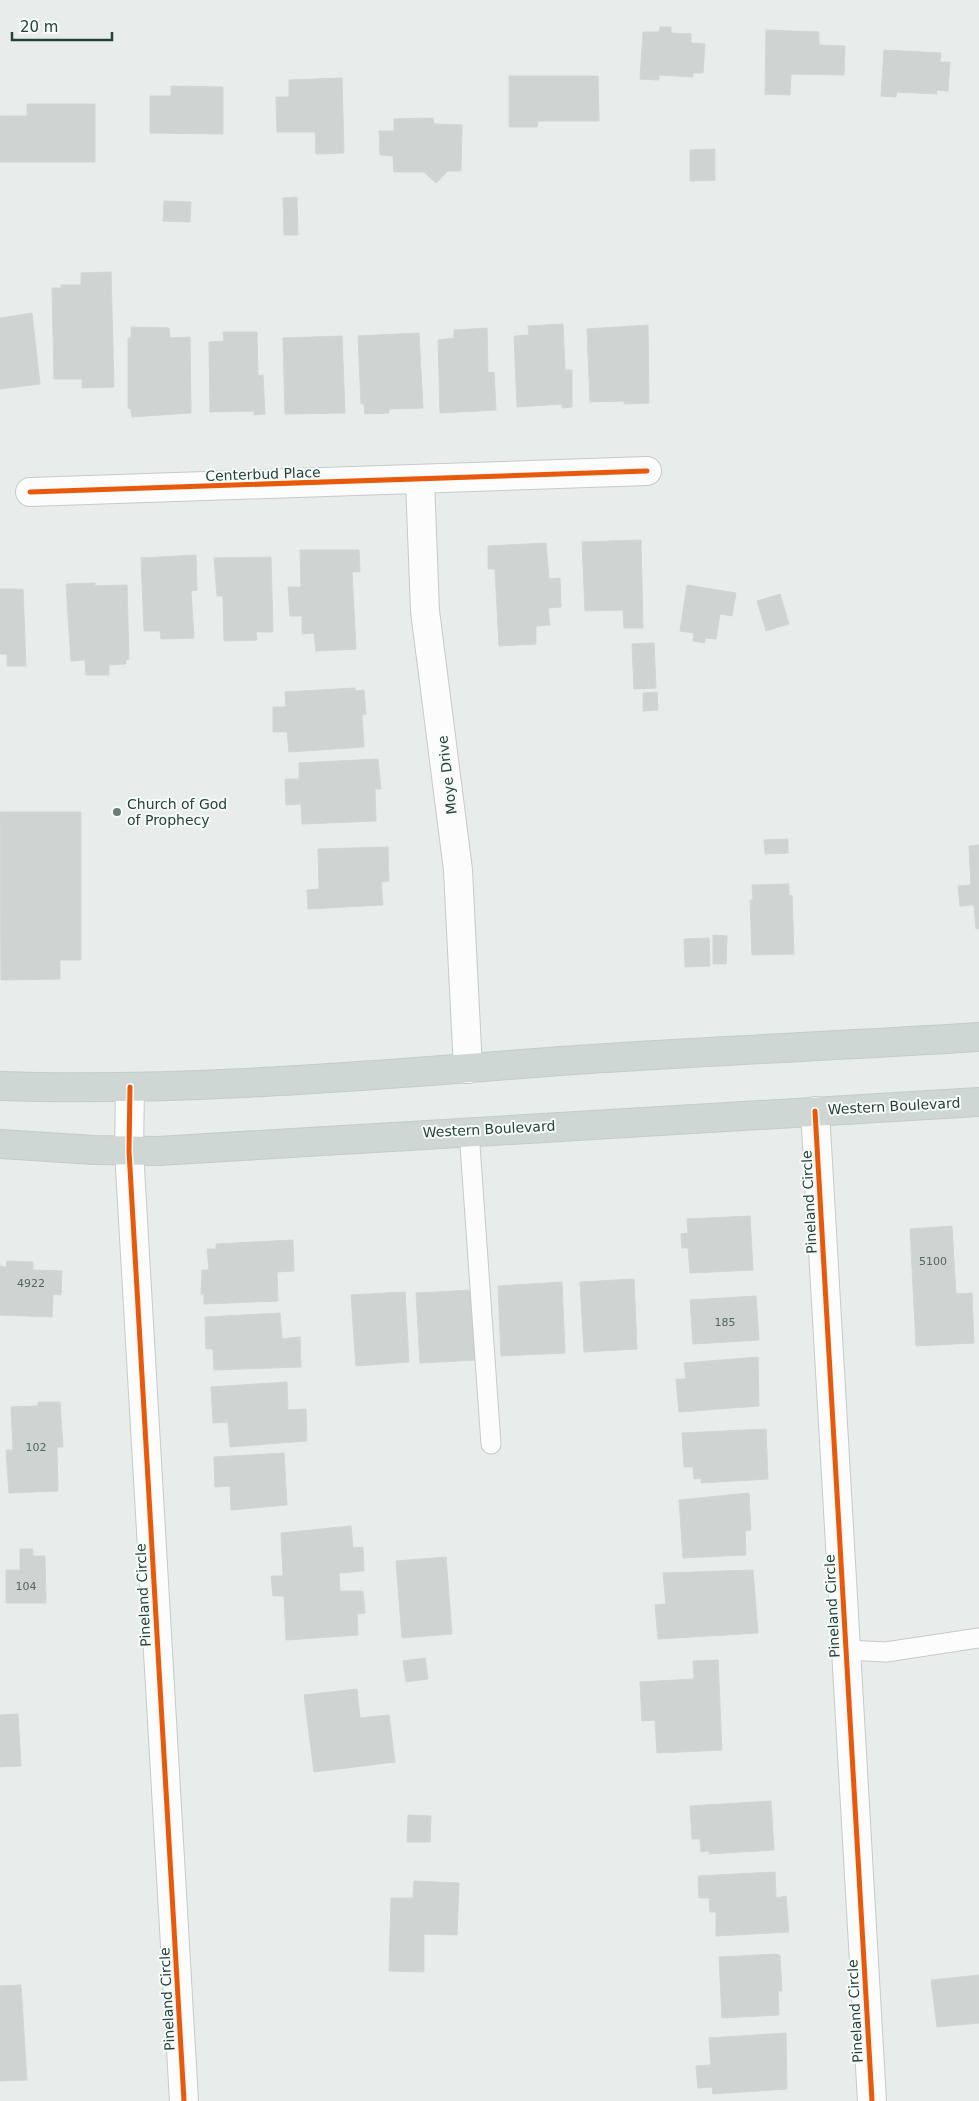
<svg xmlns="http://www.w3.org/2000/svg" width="979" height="2101" viewBox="0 0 979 2101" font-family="'DejaVu Sans',sans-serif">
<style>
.building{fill:#cfd4d2;stroke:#d1d6d4}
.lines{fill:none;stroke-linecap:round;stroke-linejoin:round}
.service-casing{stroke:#c5cac8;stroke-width:21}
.minor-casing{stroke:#c5cac8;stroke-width:30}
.primary-casing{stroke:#c3ccc9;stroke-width:30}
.service{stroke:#fcfcfc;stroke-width:19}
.minor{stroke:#fcfcfc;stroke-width:28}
.primary{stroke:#cfd7d5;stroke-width:28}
.cycleway-casing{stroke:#f7fbf9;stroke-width:8}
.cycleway{stroke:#e8590c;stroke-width:5}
.poi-dot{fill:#697e78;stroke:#f7fbf9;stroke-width:2}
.labels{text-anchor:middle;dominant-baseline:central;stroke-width:4;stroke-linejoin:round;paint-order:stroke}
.number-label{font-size:11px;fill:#506761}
.street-label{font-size:14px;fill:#24423a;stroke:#f7fbf9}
.poi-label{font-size:14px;fill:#24423a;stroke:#f7fbf9;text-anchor:start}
</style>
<rect width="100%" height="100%" fill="#e8edeb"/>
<g class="building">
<polygon points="660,27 671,27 671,33 691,34 691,43 705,44 703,73 693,73 693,77 659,75 659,80 640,79 643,32 659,32"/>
<polygon points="766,30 819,32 819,45 845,46 844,75 791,74 790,95 765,94"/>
<polygon points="884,50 941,53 940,62 950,62 948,91 937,90 937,94 897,92 896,97 881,96"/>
<polygon points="509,76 598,76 599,121 538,121 537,127 509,127"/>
<polygon points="342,78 344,153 316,154 315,132 277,132 276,97 289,97 289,80"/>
<polygon points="171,86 223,87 223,134 150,133 150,96 171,96"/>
<polygon points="27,104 95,104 95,162 0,162 0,116 27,116"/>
<polygon points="433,118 434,124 462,125 461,171 448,171 436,183 424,172 394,172 393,156 380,155 379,131 394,131 394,119"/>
<polygon points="715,149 715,180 690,181 690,150"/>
<polygon points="297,197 298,235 284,235 283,198"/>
<polygon points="164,201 191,202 190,222 163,221"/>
<polygon points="111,272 114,387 82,388 82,379 54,379 52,288 61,288 61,285 81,285 81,273"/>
<polygon points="32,313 40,384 0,389 0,318"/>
<polygon points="563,324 565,370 572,370 572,407 562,408 562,404 517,407 514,336 529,335 528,326"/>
<polygon points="648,325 649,403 624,404 624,401 590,402 587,329"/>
<polygon points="131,327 169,328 170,338 190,337 191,413 132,417 131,409 128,408 128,338 131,338"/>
<polygon points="487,328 488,373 494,372 496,410 440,413 438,340 454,338 454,330"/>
<polygon points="223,332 257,332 258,376 263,375 265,414 254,415 254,411 210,412 209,342 224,341"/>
<polygon points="419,333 423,408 389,409 389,413 365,414 364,404 361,404 358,336"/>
<polygon points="342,336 345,413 285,414 283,338"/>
<polygon points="641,540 643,628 624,628 623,610 585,611 582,542"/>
<polygon points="546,543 549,579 560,578 561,607 548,608 550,625 536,626 536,644 499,646 495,569 488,569 488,546"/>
<polygon points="300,550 359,550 360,572 352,572 356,649 316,651 314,633 302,634 302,616 290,616 288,587 301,587"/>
<polygon points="196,555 197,590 191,591 194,638 161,639 160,631 144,631 141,558"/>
<polygon points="271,557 273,632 256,632 257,640 224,641 223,596 217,596 214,558"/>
<polygon points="95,583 95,586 127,585 129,659 126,660 126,664 109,665 109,675 86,675 85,660 71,661 66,584"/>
<polygon points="687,585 736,593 732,616 720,614 716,639 705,638 705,643 693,641 694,633 680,631"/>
<polygon points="0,589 23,589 26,666 7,666 7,654 0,654"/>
<polygon points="780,594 789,624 766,631 757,601"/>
<polygon points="654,643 656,688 634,689 632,644"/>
<polygon points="355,688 355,691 364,690 366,714 362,715 364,747 289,752 287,732 273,732 273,707 286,707 285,692"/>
<polygon points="657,692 658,710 643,711 643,693"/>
<polygon points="378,759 381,789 375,789 376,821 302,824 301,804 286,805 285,779 299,779 299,763"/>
<polygon points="0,812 81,812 81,960 60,960 60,979 1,980"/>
<polygon points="788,839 788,853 765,854 764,840"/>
<polygon points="979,845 979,928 976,929 974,905 960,906 958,886 971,885 969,846"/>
<polygon points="388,847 389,881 381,882 383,905 308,909 307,890 319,889 318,849"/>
<polygon points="789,884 789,896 792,895 794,954 752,955 750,900 753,900 752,885"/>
<polygon points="713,935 727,936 726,964 713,964"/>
<polygon points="709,938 710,966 685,967 684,939"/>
<polygon points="750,1216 753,1270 690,1273 688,1248 682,1248 681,1234 688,1233 687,1219"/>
<polygon points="952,1226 956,1294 972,1293 974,1343 916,1346 910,1229"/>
<polygon points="293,1240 294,1271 277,1272 278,1301 204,1304 204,1294 201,1294 202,1270 209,1270 207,1249 216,1249 216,1244"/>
<polygon points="7,1261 33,1262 33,1270 62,1271 61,1295 53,1294 52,1317 0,1315 0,1266 6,1267"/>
<polygon points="634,1279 637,1349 584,1352 580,1282"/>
<polygon points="562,1282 565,1353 501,1356 498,1286"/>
<polygon points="473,1290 477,1360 420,1363 416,1293"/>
<polygon points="405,1292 409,1362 356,1366 351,1295"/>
<polygon points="756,1296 759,1340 693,1344 690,1300"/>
<polygon points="280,1313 282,1339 300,1337 301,1367 214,1370 213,1349 206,1349 205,1317"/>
<polygon points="758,1357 759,1406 679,1412 676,1379 686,1379 684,1363"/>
<polygon points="287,1382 288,1410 306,1409 307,1441 230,1447 228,1422 213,1423 211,1387"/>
<polygon points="38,1402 60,1402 63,1447 57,1447 58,1491 9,1493 6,1450 13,1450 11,1407 38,1406"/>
<polygon points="766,1429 768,1479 701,1483 701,1478 694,1479 693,1467 684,1467 682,1433"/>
<polygon points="284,1453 287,1505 231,1510 230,1486 215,1487 214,1457"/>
<polygon points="749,1493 751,1530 745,1531 746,1555 683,1558 679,1500"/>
<polygon points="351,1526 353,1548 363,1547 364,1571 339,1573 340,1591 363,1591 365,1613 357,1614 358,1635 286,1640 284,1596 273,1596 271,1576 283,1576 281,1533"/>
<polygon points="20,1549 33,1549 33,1556 45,1556 46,1603 6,1603 6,1570 20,1570"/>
<polygon points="446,1557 452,1634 402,1638 396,1561"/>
<polygon points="753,1570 758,1633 658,1639 655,1605 666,1604 663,1573"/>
<polygon points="425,1658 428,1679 406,1682 403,1661"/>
<polygon points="718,1660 722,1750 657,1753 655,1720 642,1721 640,1682 694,1679 693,1661"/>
<polygon points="357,1689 360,1718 389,1715 395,1762 314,1772 304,1695"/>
<polygon points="18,1714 21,1766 0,1767 0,1715"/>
<polygon points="771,1801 774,1850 709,1854 709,1851 701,1852 700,1839 692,1839 690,1806"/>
<polygon points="408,1815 431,1816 430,1842 407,1842"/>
<polygon points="775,1872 776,1898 786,1896 789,1932 716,1936 716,1912 710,1912 709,1898 699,1898 698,1876"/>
<polygon points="414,1881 459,1883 457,1935 424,1934 424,1972 389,1971 391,1898 413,1898"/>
<polygon points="777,1954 780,1956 782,1991 778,1991 779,2015 722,2018 719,1957"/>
<polygon points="979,1975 979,2023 937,2027 931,1980"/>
<polygon points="21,1985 27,2080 0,2081 0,1986"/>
<polygon points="786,2033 787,2089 713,2094 712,2087 698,2088 696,2066 711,2065 709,2038"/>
</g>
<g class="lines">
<defs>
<g id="service">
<polyline points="469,1131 491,1444"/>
<polyline points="846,1650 886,1652 979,1638"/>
</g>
<g id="minor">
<polyline points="420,480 425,611 458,870 468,1069"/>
<polyline points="30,492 647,471"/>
<polyline points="130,1087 129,1151 184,2101"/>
<polyline points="815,1111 872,2101"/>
</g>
<g id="primary">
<path d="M0,1086c187,6 375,-11 561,-25 139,-10 279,-15 418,-24"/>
<polyline points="0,1144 94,1150 158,1151 979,1102"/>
</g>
</defs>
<use href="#service" class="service-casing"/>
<use href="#minor" class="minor-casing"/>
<use href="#primary" class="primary-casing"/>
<use href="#service" class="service"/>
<use href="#minor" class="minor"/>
<use href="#primary" class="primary"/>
<defs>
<g id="cycleway">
<polyline points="30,492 647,471"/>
<polyline points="130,1087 129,1151 184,2101"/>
<polyline points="815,1111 872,2101"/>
</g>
</defs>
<use href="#cycleway" class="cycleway-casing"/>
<use href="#cycleway" class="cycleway"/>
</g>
<circle class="poi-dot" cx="117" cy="812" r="5"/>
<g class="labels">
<g class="number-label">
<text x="933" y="1261">5100</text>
<text x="31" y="1283">4922</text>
<text x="725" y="1322">185</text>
<text x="36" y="1447">102</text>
<text x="26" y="1586">104</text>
</g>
<g class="street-label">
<text transform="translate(263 474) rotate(-2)">Centerbud Place</text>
<text transform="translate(447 775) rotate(-97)">Moye Drive</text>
<text transform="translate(894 1106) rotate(-3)">Western Boulevard</text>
<text transform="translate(489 1129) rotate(-3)">Western Boulevard</text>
<text transform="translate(809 1202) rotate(-93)">Pineland Circle</text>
<text transform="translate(143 1595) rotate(-93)">Pineland Circle</text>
<text transform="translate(832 1606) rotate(-93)">Pineland Circle</text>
<text transform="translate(167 1999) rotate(-93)">Pineland Circle</text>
<text transform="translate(855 2011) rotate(-93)">Pineland Circle</text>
</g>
<g class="poi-label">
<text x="127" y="804">Church of God<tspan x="127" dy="16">of Prophecy</tspan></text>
</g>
</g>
<path d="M12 32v8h100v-8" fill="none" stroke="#24423a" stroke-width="2.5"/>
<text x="20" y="32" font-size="15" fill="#24423a" stroke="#f7fbf9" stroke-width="4" paint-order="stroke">20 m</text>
</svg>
